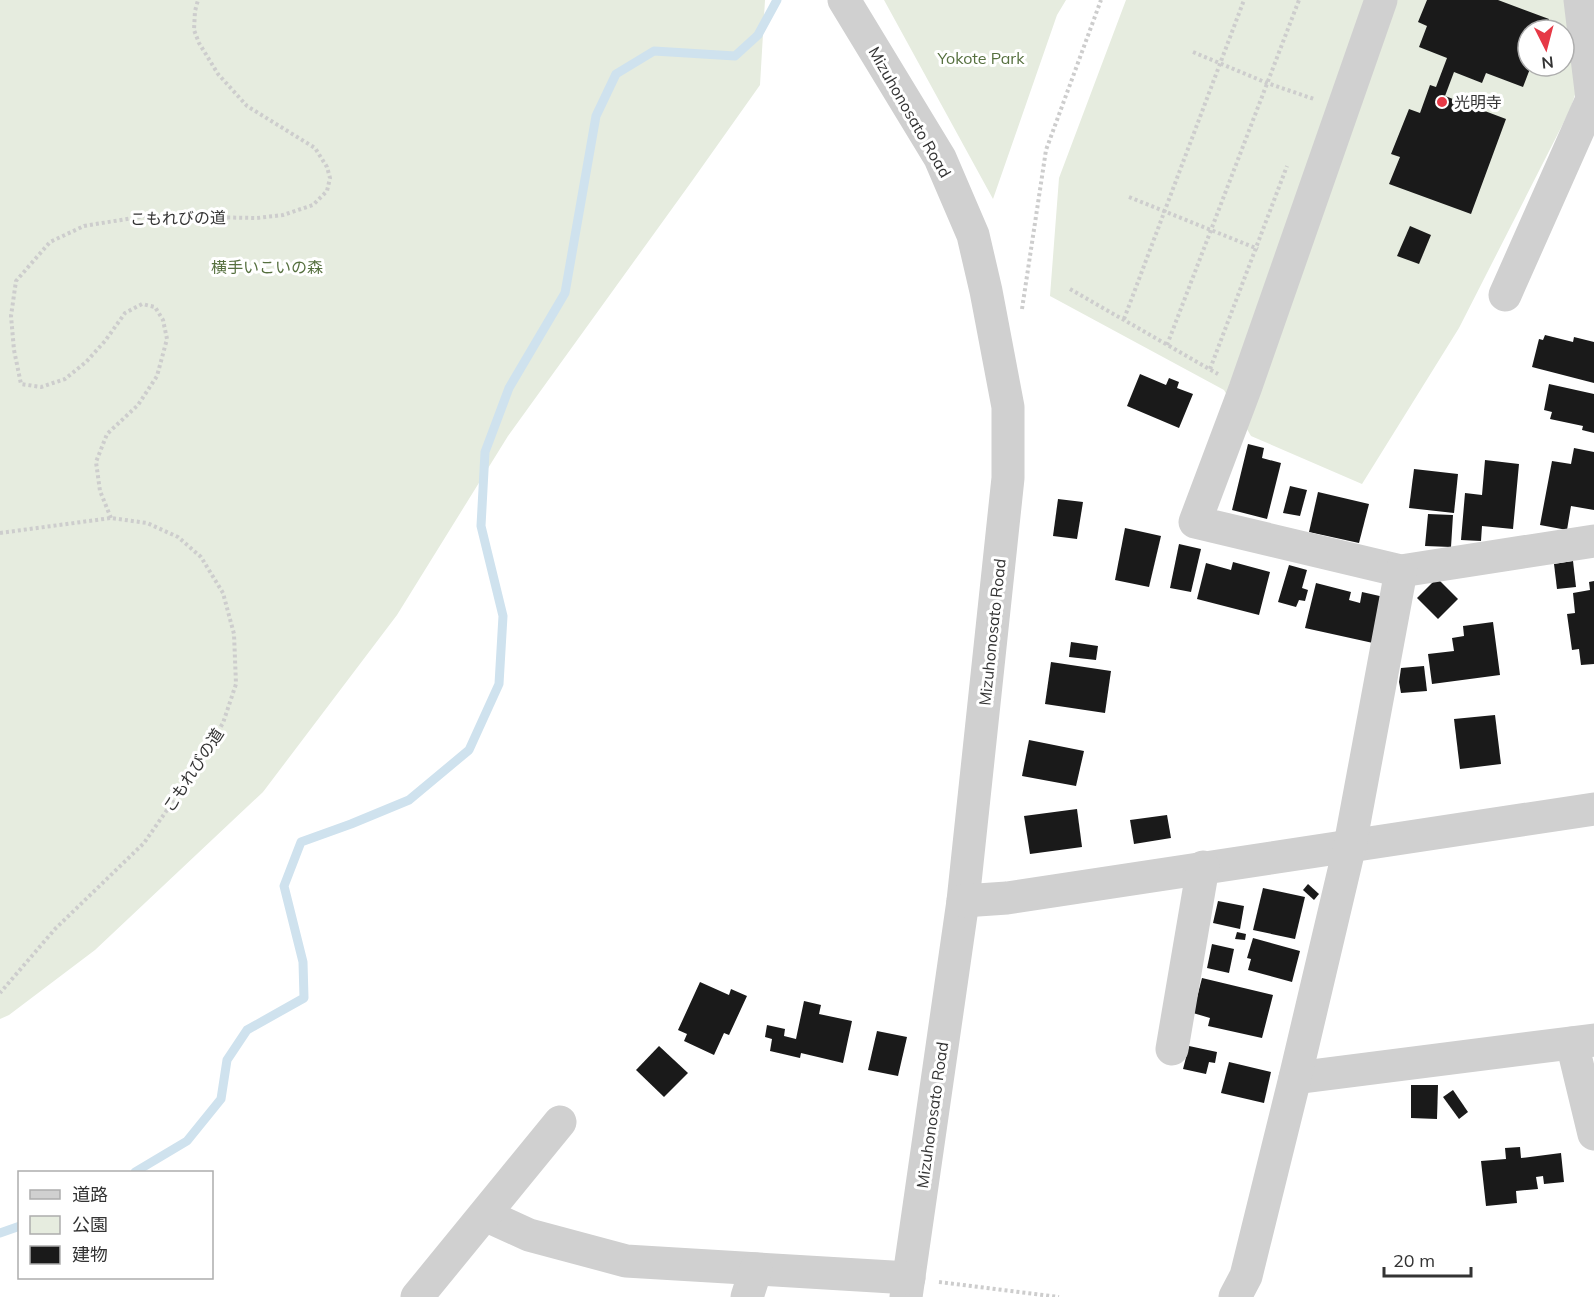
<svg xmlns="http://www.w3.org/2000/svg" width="1594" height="1297" viewBox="0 0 1594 1297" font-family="Mulish,'Noto Sans JP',sans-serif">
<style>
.green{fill:#e6ecdf;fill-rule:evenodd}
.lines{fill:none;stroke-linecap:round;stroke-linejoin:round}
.stream{stroke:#cfe2ee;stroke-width:9}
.building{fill:#1a1a1a}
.path{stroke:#cdcdcd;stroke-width:4;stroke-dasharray:3 3;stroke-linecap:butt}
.minor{stroke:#d0d0d0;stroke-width:33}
.poi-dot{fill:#e63946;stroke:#fff;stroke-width:2}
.labels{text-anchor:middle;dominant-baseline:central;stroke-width:6;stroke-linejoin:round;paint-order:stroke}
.park-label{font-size:16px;fill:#56703f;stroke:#fff}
.poi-label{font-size:16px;fill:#333;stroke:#fff;text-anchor:start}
.street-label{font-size:16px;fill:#333;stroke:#fff}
</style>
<rect width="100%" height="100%" fill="#fff"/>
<g class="green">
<polygon points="0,0 765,0 760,85 692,181 508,436 397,615 263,792 95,950 9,1015 0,1019"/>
<polygon points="884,0 1066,0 1057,15 993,199"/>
<path d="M1126,0h468v37l-24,73 -111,218 -97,156 -111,-48 -27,-46 -174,-94 9,-118zM1528,30h36v36h-36z"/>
</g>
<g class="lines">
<g class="stream">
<polyline points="135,1172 187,1141 221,1099 227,1060 247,1030 304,998 303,962 284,886 301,842 351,824 409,800 469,750 499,684 503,616 481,526 485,452 509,388 565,293 596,116 616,74 654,51 735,56 758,35 777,0"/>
<polyline points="0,1233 20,1226"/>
</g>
</g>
<g class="building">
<polygon points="1427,0 1498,0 1549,19 1545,30 1528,30 1528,66 1531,66 1523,87 1486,73 1482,83 1454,72 1445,96 1506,119 1471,214 1389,184 1400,157 1391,154 1409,109 1420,113 1430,85 1436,87 1447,58 1419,47 1427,26 1418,22"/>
<polygon points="1410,226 1431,235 1419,264 1397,256"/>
<polygon points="1545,335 1573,342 1574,337 1594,342 1594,383 1532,367 1539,339 1543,340"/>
<polygon points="1140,374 1166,385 1169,378 1179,382 1177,388 1193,394 1179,428 1127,406"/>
<polygon points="1549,384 1594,394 1594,433 1582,430 1583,426 1550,419 1552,412 1544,410"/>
<polygon points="1248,444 1264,448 1262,458 1281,463 1267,519 1232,510"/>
<polygon points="1574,448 1594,452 1594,510 1571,506 1567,530 1540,525 1552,461 1571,464"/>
<polygon points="1485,460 1519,464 1513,529 1482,526 1481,541 1461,540 1465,493 1482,495"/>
<polygon points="1414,469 1458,474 1454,513 1409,508"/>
<polygon points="1290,486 1307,490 1300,516 1283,513"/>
<polygon points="1318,492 1369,504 1359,543 1309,532"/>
<polygon points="1058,499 1083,502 1077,539 1053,536"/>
<polygon points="1428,514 1453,515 1451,547 1425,546"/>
<polygon points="1125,528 1161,536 1149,587 1115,580"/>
<polygon points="1179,544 1201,549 1191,592 1170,588"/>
<polygon points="1573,561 1576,587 1557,589 1554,564"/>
<polygon points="1233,562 1270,572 1259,615 1197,599 1206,563 1231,570"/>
<polygon points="1289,565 1307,570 1302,588 1308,590 1305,601 1299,600 1296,607 1278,602"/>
<polygon points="1437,578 1458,599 1438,619 1417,598"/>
<polygon points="1594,581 1594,664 1581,665 1579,649 1572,650 1567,614 1575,613 1573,593 1590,590 1589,582"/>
<polygon points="1316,583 1351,592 1349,600 1360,603 1362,592 1384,597 1373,643 1305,628"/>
<polygon points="1493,622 1500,675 1432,684 1428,654 1454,651 1452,638 1464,636 1463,626"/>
<polygon points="1071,642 1098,646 1096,660 1069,657"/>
<polygon points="1051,662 1111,671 1105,713 1045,704"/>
<polygon points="1424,666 1427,691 1401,693 1399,682 1401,668"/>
<polygon points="1495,715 1501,764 1460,769 1454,719"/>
<polygon points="1029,740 1084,751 1076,786 1022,776"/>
<polygon points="1077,809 1082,847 1030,854 1024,816"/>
<polygon points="1167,815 1171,838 1134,844 1130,820"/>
<polygon points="1308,884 1319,894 1314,900 1303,890"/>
<polygon points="1263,888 1305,897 1295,939 1253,930"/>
<polygon points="1218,901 1244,906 1240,929 1213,923"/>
<polygon points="1237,932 1246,934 1245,940 1235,939"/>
<polygon points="1253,938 1300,951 1292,982 1248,970 1251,959 1247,958"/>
<polygon points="1212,944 1234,949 1229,973 1207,968"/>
<polygon points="1202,978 1273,995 1262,1038 1208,1026 1210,1018 1193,1013"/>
<polygon points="700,982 729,995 731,989 747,996 729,1035 724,1033 714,1055 684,1041 687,1034 678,1030"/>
<polygon points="804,1001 821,1005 819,1014 852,1021 843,1063 801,1053 800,1058 770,1051 772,1039 765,1037 767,1025 785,1029 784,1036 796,1039"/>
<polygon points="877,1031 907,1037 898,1076 868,1070"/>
<polygon points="659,1046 688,1073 664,1097 636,1070"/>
<polygon points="1189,1046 1217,1052 1215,1063 1209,1062 1206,1074 1183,1069"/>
<polygon points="1229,1062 1271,1072 1264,1103 1221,1093"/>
<polygon points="1411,1085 1438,1085 1437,1119 1411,1118"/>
<polygon points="1453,1090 1468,1112 1459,1119 1443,1097"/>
<polygon points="1520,1147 1521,1158 1561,1153 1564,1182 1544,1184 1543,1176 1536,1177 1538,1189 1516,1191 1517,1203 1486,1206 1481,1161 1506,1159 1505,1148"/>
</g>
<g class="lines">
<g class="path">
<polyline points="1193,52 1267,83 1314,99"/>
<polyline points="1129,197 1258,249"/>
<polyline points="1070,289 1218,374"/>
<polyline points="1022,309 1046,150 1101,0"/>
<polyline points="1124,319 1244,0"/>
<polyline points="1167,345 1299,0"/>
<polyline points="1210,369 1287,166"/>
<polyline points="111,518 100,491 96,462 107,434 138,405 157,376 167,339 163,320 155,307 142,304 125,313 105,341 86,362 65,379 41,387 21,384 14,350 11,316 16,281 50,242 84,226 145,216 257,218 283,215 313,205 327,191 330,178 327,167 315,148 247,106 218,74 199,43 194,30 195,11 198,0"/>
<polyline points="0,533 111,518 147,523 178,537 201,557 223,593 234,634 236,684 223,723 190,777 144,843 55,929 0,993"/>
<polyline points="939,1282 1059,1297"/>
</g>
<g class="minor">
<polyline points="844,0 940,158 973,235 986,291 1008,407 1008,478 963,901 906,1297"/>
<polyline points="1381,0 1245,389 1195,522 1401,571 1594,541"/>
<polyline points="1505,295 1592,99 1580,0"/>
<polyline points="963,901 1007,898 1594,809"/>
<polyline points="1572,1043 1594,1134"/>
<polyline points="1172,1049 1203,867"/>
<polyline points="1295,1078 1594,1040"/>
<polyline points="485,1215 529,1235 626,1261 909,1278"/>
<polyline points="417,1297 560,1122"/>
<polyline points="747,1297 756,1269"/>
<polyline points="1235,1297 1246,1276 1295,1078 1350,845 1401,571"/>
</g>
</g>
<circle class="poi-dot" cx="1442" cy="102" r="6"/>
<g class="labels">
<g class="park-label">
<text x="981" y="58">Yokote Park</text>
<text x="267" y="267">横手いこいの森</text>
</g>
<g class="poi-label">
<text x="1454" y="102">光明寺</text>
</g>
<g class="street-label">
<text transform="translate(910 112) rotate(60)">Mizuhonosato Road</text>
<text transform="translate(178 218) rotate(-1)">こもれびの道</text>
<text transform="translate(992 632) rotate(-84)">Mizuhonosato Road</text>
<text transform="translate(193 770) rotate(-57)">こもれびの道</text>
<text transform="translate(932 1115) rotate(-82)">Mizuhonosato Road</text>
</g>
</g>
<rect x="18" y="1171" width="195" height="108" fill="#ffffff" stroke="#adadad" stroke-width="1.5"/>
<rect x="30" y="1190" width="30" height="9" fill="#d0d0d0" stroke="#adadad" stroke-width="1.5"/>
<text x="72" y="1201" font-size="18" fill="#333333">道路</text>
<rect x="30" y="1216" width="30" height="18" fill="#e6ecdf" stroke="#adadad" stroke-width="1.5"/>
<text x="72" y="1231" font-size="18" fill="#333333">公園</text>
<rect x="30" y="1246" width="30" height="18" fill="#1a1a1a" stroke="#adadad" stroke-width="1.5"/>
<text x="72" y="1261" font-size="18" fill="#333333">建物</text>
<g transform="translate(1546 48) rotate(174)"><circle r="28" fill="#ffffff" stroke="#adadad" stroke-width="1.5"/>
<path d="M0-4.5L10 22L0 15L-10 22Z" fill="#e63946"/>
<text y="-9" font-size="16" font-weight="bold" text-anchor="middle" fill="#333333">N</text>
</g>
<path d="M1384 1267v9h87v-9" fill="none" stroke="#333333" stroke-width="3"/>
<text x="1393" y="1267" font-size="18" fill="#333333" stroke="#ffffff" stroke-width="4.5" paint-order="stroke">20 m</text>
</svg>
